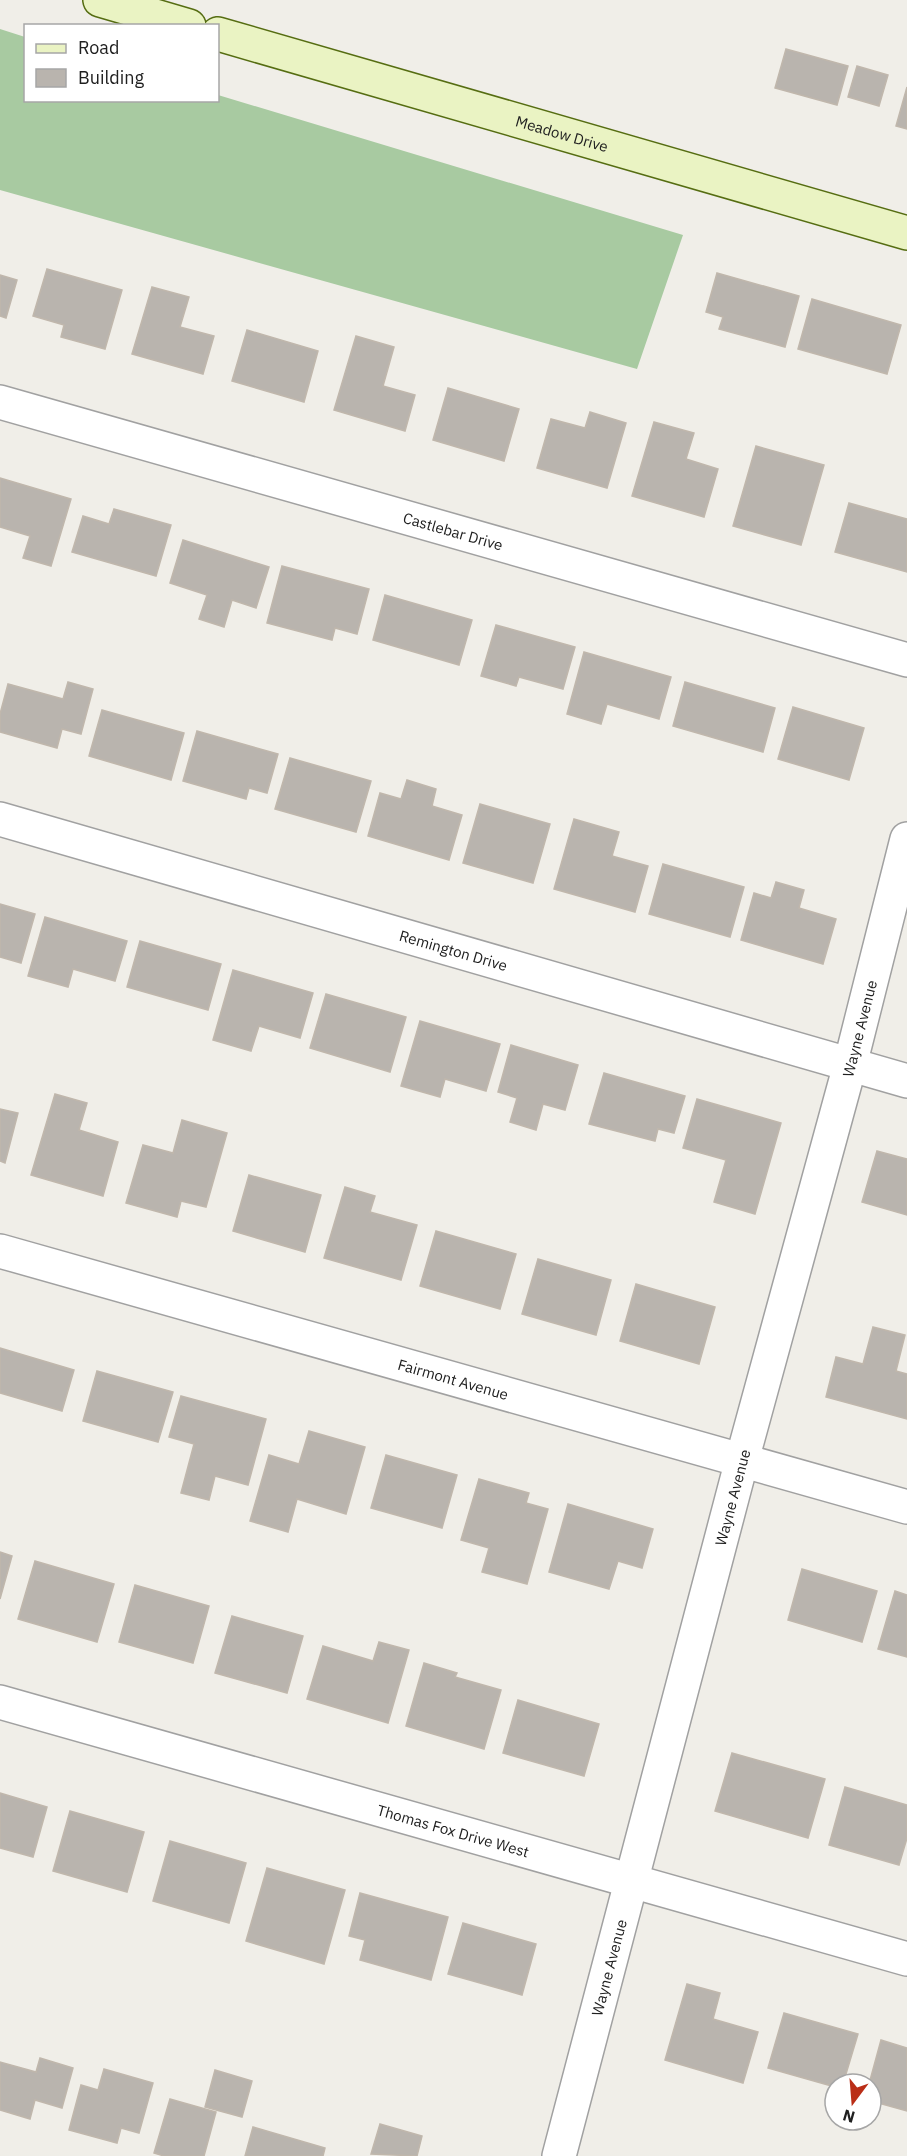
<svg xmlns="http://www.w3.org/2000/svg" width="907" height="2156" viewBox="0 0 907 2156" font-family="'IBM Plex Sans',sans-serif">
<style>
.forest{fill:#a8caa1}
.building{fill:#b9b4ae;stroke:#c0b7ac;stroke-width:1.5}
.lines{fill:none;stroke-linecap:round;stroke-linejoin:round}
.street-casing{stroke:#a1a1a1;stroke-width:36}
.secondary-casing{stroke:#566d12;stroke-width:36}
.street{stroke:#fff;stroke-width:33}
.secondary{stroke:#eaf3c3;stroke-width:33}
.labels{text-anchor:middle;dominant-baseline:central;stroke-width:4.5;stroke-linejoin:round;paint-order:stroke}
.street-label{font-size:15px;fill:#202020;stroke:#fff}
</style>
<rect width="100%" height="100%" fill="#f0eee8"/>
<polygon class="forest" points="0,29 25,37 26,100 218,100 218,95 683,235 637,369 0,190"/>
<g class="building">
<polygon points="786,49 848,66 837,105 775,88"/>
<polygon points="857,66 888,75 879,106 848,97"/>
<polygon points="907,87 907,129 896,126"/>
<polygon points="47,269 122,290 105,349 61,337 64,325 33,316"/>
<polygon points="717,273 799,296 785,347 719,329 723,317 706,312"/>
<polygon points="0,275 17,280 6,318 0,316"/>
<polygon points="152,287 189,297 180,327 214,336 203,374 132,354"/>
<polygon points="812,299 901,325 887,374 798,349"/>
<polygon points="247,330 318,351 304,402 232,381"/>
<polygon points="356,336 394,347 383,386 415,395 405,431 334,410"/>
<polygon points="448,388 519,409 504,461 433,440"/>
<polygon points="590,412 626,423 607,488 537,468 551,419 585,428"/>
<polygon points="654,422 694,433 686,459 718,469 704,517 632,496"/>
<polygon points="756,446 824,465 801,545 733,526"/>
<polygon points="0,478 71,499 51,566 23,558 30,536 0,527"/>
<polygon points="849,503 907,519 907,572 835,552"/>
<polygon points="114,509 171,525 156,576 72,552 83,516 109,524"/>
<polygon points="183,540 269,567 256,608 232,600 224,627 199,619 207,595 170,583"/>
<polygon points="282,566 369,589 357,634 335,628 332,640 267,623"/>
<polygon points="385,595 472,620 459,665 373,640"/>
<polygon points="496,625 575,647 563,689 519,677 516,686 481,676"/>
<polygon points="584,652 671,677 659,719 607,704 601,724 567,714"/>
<polygon points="68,682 93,689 81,734 62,729 57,748 0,732 0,714 8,684 63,699"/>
<polygon points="685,682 775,708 763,752 673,726"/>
<polygon points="793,707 864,728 849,780 778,759"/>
<polygon points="102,710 184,733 171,780 89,756"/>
<polygon points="197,731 278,754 267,793 249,788 246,799 183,781"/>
<polygon points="290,758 371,781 356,832 275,809"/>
<polygon points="407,780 436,789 432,806 462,815 449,860 368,836 380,793 401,799"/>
<polygon points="480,804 550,824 533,883 463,863"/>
<polygon points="574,819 619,832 612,856 648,866 635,912 554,889"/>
<polygon points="663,864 744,887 730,937 649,914"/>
<polygon points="776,882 804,890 799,908 836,919 823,964 741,940 754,893 771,898"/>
<polygon points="0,904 35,914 21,963 0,957"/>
<polygon points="45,917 127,941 115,981 73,969 68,987 28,976"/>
<polygon points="140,941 221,964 208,1010 127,987"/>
<polygon points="233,970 313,993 300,1038 259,1026 251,1051 213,1040"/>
<polygon points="326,994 406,1017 390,1072 310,1048"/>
<polygon points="420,1021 500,1044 486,1091 445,1079 440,1097 401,1086"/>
<polygon points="511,1045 578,1065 565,1110 543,1104 536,1130 510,1122 517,1098 498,1092"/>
<polygon points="604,1073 685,1096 674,1133 658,1129 655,1141 589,1124"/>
<polygon points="55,1094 87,1103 79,1130 118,1142 103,1196 31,1175"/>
<polygon points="697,1099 781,1123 755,1214 714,1202 726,1160 683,1148"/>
<polygon points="0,1109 18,1113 5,1163 0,1161"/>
<polygon points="182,1120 227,1133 206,1207 181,1201 177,1217 126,1203 143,1145 173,1153"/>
<polygon points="877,1151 907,1159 907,1215 862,1202"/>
<polygon points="249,1175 321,1195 305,1252 233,1231"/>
<polygon points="345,1187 375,1196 370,1212 417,1225 401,1280 324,1258"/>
<polygon points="436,1231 516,1254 500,1309 420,1286"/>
<polygon points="538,1259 611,1280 596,1335 522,1314"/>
<polygon points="636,1284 715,1307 699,1364 620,1341"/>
<polygon points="873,1327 905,1335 896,1371 907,1374 907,1419 826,1397 836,1357 863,1364"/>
<polygon points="0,1348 74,1370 62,1411 0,1393"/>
<polygon points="97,1371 173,1392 158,1442 83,1421"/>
<polygon points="181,1396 266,1419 248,1485 215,1476 209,1500 181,1493 194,1444 169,1437"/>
<polygon points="309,1431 365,1447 346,1514 297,1499 288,1532 250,1521 269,1455 299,1464"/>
<polygon points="386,1455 457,1475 442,1528 371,1508"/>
<polygon points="479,1479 529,1493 526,1503 548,1509 527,1584 482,1572 489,1548 461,1540"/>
<polygon points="568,1504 653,1529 642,1568 618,1561 609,1589 549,1572"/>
<polygon points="0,1552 12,1556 0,1599"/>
<polygon points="35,1561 114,1584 97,1642 18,1619"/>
<polygon points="802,1569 877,1591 862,1642 788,1620"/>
<polygon points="135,1585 209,1606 193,1663 119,1642"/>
<polygon points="895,1591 907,1595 907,1657 878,1649"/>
<polygon points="232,1616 303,1636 287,1693 215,1673"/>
<polygon points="379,1642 409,1650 388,1723 307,1699 323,1646 373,1661"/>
<polygon points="424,1663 457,1673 455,1677 501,1690 484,1749 406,1726"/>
<polygon points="518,1700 599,1724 584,1776 503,1753"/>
<polygon points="732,1753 825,1779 808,1838 715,1811"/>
<polygon points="845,1787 907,1805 907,1838 899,1865 829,1845"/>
<polygon points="0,1793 47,1807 33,1857 0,1848"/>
<polygon points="70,1811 144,1832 127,1892 53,1871"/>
<polygon points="170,1841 246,1863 229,1923 153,1901"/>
<polygon points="267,1868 345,1890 324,1964 246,1941"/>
<polygon points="360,1893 448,1917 431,1980 360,1960 365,1940 349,1936"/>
<polygon points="463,1923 536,1944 522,1995 448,1974"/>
<polygon points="687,1984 720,1993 713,2019 758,2032 743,2083 665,2060"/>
<polygon points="784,2013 858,2034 843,2084 835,2084 835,2087 768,2068"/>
<polygon points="881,2040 907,2048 907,2111 871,2101 871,2084 869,2084"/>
<polygon points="40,2058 73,2068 62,2108 35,2100 30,2119 0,2110 0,2062 36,2072"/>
<polygon points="104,2069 153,2083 139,2133 121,2128 117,2143 69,2130 81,2085 98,2090"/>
<polygon points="215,2070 252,2081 242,2117 205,2107"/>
<polygon points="170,2099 216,2112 204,2156 164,2156 154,2153"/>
<polygon points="380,2124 422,2136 417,2156 371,2154"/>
<polygon points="253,2127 325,2148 323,2156 245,2156"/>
</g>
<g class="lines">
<defs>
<g id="street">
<path id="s1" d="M0,402l907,258"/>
<path id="s2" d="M0,819l907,262"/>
<path id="s3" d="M0,1251l907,256"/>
<path id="s4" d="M0,1702l907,257"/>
<path id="s5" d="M559,2156l183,-696 108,-395 57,-226"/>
</g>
<g id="secondary">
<polyline points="100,0 189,26"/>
<path id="s6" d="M218,34l689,199"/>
</g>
</defs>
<use href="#street" class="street-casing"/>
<use href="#secondary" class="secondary-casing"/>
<use href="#street" class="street"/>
<use href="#secondary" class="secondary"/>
</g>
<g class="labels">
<g class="street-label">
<text stroke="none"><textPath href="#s6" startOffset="358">Meadow Drive</textPath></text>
<text stroke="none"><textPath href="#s1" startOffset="471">Castlebar Drive</textPath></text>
<text stroke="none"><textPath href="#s2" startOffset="472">Remington Drive</textPath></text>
<text stroke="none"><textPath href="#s5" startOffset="1167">Wayne Avenue</textPath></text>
<text stroke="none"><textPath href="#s3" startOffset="471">Fairmont Avenue</textPath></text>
<text stroke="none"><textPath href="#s5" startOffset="681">Wayne Avenue</textPath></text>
<text stroke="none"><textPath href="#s4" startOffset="471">Thomas Fox Drive West</textPath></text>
<text stroke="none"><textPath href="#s5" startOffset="195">Wayne Avenue</textPath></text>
</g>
</g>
<rect x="24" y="24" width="195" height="78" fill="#ffffff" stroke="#a6a6a6" stroke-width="1.5"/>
<rect x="36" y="44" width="30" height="9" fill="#eaf3c3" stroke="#a6a6a6" stroke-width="1.5"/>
<text x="78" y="54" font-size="18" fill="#202020">Road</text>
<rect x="36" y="69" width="30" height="18" fill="#b9b4ae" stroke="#a6a6a6" stroke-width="1.5"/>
<text x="78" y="84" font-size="18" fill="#202020">Building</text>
<g transform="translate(853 2102) rotate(196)"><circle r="28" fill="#ffffff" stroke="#a6a6a6" stroke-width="1.5"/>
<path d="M0-4.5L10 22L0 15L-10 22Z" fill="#ba2e17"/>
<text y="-9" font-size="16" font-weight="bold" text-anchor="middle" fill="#202020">N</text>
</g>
</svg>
